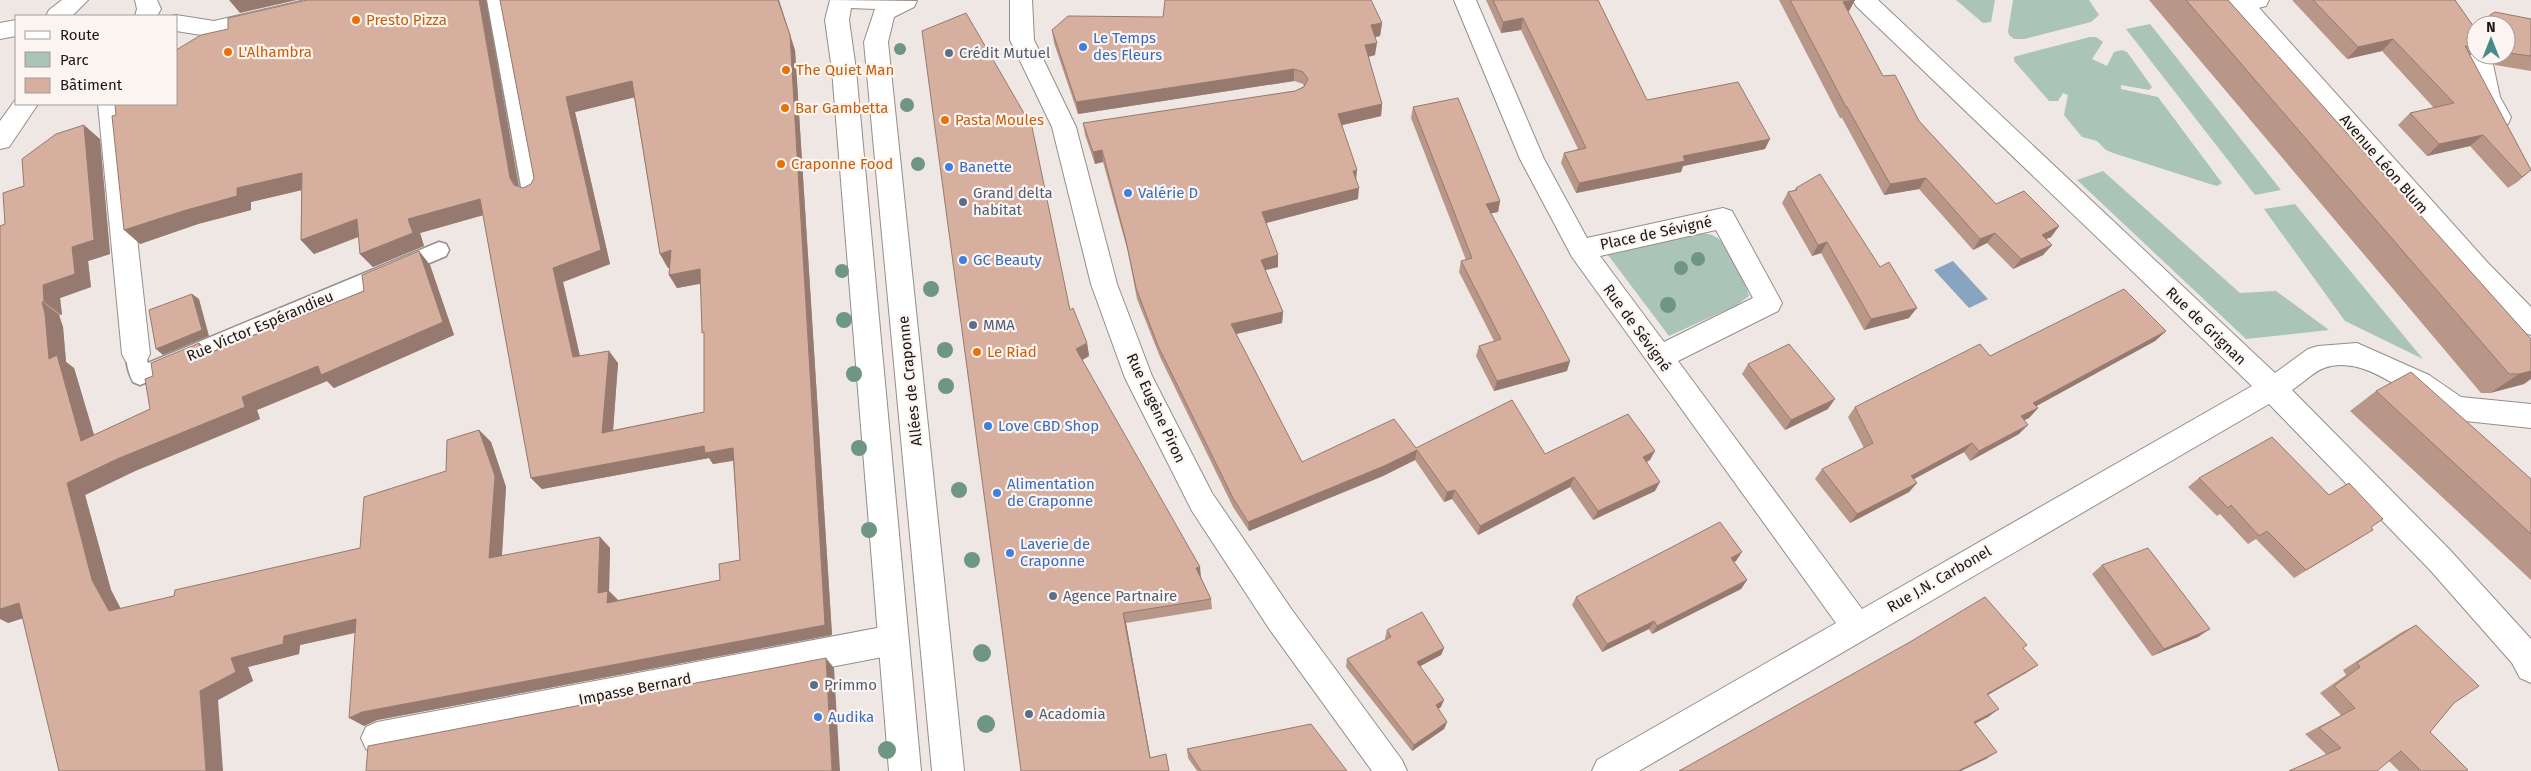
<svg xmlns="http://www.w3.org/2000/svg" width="2531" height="771" viewBox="0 0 2531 771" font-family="'Fira Sans',sans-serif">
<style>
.green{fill:#aac4b7}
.water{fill:#89a4c0}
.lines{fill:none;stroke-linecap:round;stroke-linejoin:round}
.lane-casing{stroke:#958d8a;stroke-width:3}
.street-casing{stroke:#958d8a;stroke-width:2}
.secondary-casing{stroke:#958d8a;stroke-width:2}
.primary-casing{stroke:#958d8a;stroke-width:2}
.lane{fill:#fff;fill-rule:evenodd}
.street{fill:#fff;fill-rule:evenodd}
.secondary{fill:#fff;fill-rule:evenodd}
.primary{fill:#fff;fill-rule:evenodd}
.tree{fill:#6f9586}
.wall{fill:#b89688;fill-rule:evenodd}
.shaded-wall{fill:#967a6f}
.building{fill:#d6af9e;stroke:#967a6f;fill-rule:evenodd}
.food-dot{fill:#e8710a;stroke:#fcf4f1;stroke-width:2}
.shop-dot{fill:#3f7fe0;stroke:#fcf4f1;stroke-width:2}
.service-dot{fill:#5c6f8a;stroke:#fcf4f1;stroke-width:2}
.labels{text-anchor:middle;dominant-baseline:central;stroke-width:4.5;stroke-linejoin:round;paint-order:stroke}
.food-label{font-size:15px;fill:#c56008;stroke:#fcf4f1;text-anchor:start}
.shop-label{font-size:15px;fill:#366cbe;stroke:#fcf4f1;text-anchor:start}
.service-label{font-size:15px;fill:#4e5e75;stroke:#fcf4f1;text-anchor:start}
.street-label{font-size:15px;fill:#191715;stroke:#fcf4f1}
</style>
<rect width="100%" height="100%" fill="#efe7e3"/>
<g class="green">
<polygon points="1956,0 1995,0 1991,22 1983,23"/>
<polygon points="2013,0 2089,0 2099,15 2091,22 2024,39 2014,39 2009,35 2008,31"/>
<polygon points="2150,24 2281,190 2255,195 2126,29"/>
<polygon points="2090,37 2096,37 2103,42 2092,59 2107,66 2114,52 2122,50 2127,52 2152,87 2149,90 2121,85 2121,89 2158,97 2222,183 2217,186 2210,184 2113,153 2106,150 2097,141 2082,137 2064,115 2068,95 2063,93 2058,101 2049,101 2014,61 2014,57 2017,56"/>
<polygon points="2103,171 2240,293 2276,291 2329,330 2246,339 2077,180"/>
<polygon points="2295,204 2423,359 2345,321 2264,209"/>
<path d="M1694,234c6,0 15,-1 20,2 15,6 31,45 35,60l-12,9 -68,31 -61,-81z"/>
</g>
<polygon class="water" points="1953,261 1988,299 1969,308 1934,270"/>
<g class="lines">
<defs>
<g id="lane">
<polygon points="487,0 505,0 542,192 539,197 532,200 525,197 522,192"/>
<path d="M439,242l7,2 3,6 -3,6 -299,126 -7,3 -7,-3c-5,-10 -9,-24 -4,-34l7,-3 7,3 5,15z"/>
</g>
<g id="street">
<polygon points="62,0 88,0 72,16 46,16 49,10"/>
<polygon points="135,0 157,0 161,9 157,16 135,16 137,9"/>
<polygon points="305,0 352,0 349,6 341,8 214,37 176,31 176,16 171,16 176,15 214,21"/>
<polygon points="1010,0 1032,0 1034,40 1076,127 1117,284 1152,376 1212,493 1292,610 1402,760 1407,771 1372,771 1270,630 1192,511 1125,378 1091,284 1052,127 1010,40"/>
<path d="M1454,0h22l68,159 43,79 136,-30 9,3 50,92 -4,8 -100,50 184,248 390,-223 -396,-380 -3,-6h25l397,373 33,-24 10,-3 39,-3 72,32 32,22 70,7v24l-75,-8c-39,-14 -87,-68 -132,-52 -11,4 -22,16 -32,22l158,160 81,89v44l-11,-5 -8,-15 -82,-93 -161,-166 -630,367h-47l5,-11 239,-137 -264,-366 -52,-98zM1716,230l37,68 -89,44 -64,-86z"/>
<polygon points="2234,0 2269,0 2266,6 2243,12 2235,10 2232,4"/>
<polygon points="16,20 16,36 0,39 0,23"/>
<polygon points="2476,47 2476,55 2491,55 2500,97 2511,117 2508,124 2499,126 2490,124 2476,98 2467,55 2471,49"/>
<polygon points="16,99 16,104 38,104 9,147 0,149 0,121"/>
<polygon points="98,104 122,104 150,354 146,362 136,365 126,362 122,354"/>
<polygon points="893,625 904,630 908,640 904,650 893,655 377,754 366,749 361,738 366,727 377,722"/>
</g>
<polygon id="secondary" points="830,0 917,1 914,7 894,17 888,42 964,771 932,771 864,42 875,9 851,8 849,20 856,70 921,771 889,771 832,70 825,20"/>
<polygon id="primary" points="2228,0 2252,0 2488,263 2531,307 2531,335 2522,332 2470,279"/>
</defs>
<use href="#lane" class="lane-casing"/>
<use href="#street" class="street-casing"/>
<use href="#secondary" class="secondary-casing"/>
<use href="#primary" class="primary-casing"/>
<use href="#lane" class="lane"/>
<use href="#street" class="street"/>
<use href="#secondary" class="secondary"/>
<use href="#primary" class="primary"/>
</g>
<g class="tree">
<circle cx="900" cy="49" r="6"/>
<circle cx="907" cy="105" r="7"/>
<circle cx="918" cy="164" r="7"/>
<circle cx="1698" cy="259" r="7"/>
<circle cx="1681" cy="268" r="7"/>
<circle cx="842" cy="271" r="7"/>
<circle cx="931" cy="289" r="8"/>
<circle cx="1668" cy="305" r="8"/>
<circle cx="844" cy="320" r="8"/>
<circle cx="945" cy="350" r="8"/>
<circle cx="854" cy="374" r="8"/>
<circle cx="946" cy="386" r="8"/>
<circle cx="859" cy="448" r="8"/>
<circle cx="959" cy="490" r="8"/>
<circle cx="869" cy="530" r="8"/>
<circle cx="972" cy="560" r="8"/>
<circle cx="982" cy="653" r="9"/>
<circle cx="986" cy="724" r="9"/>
<circle cx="887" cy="750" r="9"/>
</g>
<g class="wall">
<path d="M500,0l295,50 37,585 -455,85 -13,6 -9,-93 -55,12 -1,9 -51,13 5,14 -35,19 -195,-82 -15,5 -3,-399 19,-38 76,-47 10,115 -22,7 3,26 -31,11 2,17h-3l4,12 3,35 8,6 20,67 56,-26 3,-33 46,-33 11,9 154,-61 55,-40 11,14 24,70 -120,53 -7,-7 -70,29 3,9 -125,52 -50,24 26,95 10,19 53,-13 186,-48 86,-77 33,-41 12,12 15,45 -4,69 98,-19 10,11 -1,43 9,9 102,-20 20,-20 -7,-99 -20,3 -4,-6 -167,31 -11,-11 -48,-263 -63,18 4,13 -51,21 -13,-13 -1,-17 -45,17 -13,-14 1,-50 -51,12v8l-53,14 -58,20 -24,-129 112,-86 291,158 4,1 8,-4 3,-6zM634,97l26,157 8,14 2,-1 -1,8 8,13 23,-4 4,52v76l-91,18 5,-67 -38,-7 -17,-74 47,-18 -35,-152z"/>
<polygon points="1486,0 1598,0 1647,100 1765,149 1683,166 1681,172 1576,193 1561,163 1564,153 1578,149 1521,30 1501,33"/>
<polygon points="1779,0 1855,0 1849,11 1848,12 1883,76 1919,121 1996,204 2059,226 2051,237 2046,239 2052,245 2043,255 2013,269 1987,243 1973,250 1919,189 1884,195 1842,118 1840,118"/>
<polygon points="2149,0 2228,0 2531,339 2524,384 2490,393 2481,393"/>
<polygon points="2292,0 2455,0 2476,30 2476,51 2470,56 2531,170 2508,188 2470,146 2427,156 2398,125 2410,113 2434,108 2382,51 2347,59"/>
<polygon points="2490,15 2531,19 2531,71 2495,65 2493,55 2506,55 2506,25 2480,25"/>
<polygon points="1382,23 1380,36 1375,37 1375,55 1368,57 1382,104 1381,116 1342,125 1356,181 1358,199 1266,223 1278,267 1265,270 1283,312 1282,323 1236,334 1302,462 1416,448 1545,454 1650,460 1647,462 1655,491 1593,520 1570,487 1478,535 1452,499 1444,502 1415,460 1383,476 1249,531 1233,507 1160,357 1137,299 1128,252 1103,162 1095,164 1085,135 1083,123 1295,91 1304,86 1303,84 1294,81 1078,114 1054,43 1052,30"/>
<polygon points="1413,107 1500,201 1498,212 1491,213 1567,371 1494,391 1476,356 1479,346 1494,341 1459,272 1461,261 1466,260 1411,118"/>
<polygon points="1796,188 1909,318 1864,330 1821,253 1812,256 1782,203 1788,192 1795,190"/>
<polygon points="1070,310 1087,343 1089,356 1082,360 1201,577 1211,599 1212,609 1126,623 1150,758 1169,771 1021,771"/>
<polygon points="2166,331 2155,341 2036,406 2038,408 2029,418 2024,420 2019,434 1970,461 1964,452 1914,479 1917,483 1909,492 1850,523 1815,479 1822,469 1864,448 1848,417 1855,407 1990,356"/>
<polygon points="1748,364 1828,409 1785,430 1742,374"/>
<polygon points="2376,391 2531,479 2531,580 2350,411"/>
<polygon points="2199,478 2329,495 2371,527 2360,538 2294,578 2256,539 2248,544 2220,514 2217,516 2188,487"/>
<polygon points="1736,561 1734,562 1747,580 1741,589 1652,634 1649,629 1602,652 1572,605 1576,597"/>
<polygon points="2102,565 2198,637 2152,656 2092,574"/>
<polygon points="2416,625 2454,703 2430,732 2466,771 2399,771 2389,761 2327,755 2305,734 2341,715 2320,693 2346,675 2343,670 2402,632"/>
<polygon points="1387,630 1444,648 1441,655 1420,666 1441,707 1438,709 1447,722 1444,729 1412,751 1346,667 1347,659 1386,640 1385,638"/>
<polygon points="1187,749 1347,771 1197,771 1188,758"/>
</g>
<g class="shaded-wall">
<polygon points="229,0 297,0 240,13"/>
<polygon points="479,0 486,0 520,192 524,199 510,178"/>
<polygon points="778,0 779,0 795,50 832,635 377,720 364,726 349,718 362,712 825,625"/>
<polygon points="1855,0 1849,11 1837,14 1843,2"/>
<polygon points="1523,18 1521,30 1501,33 1503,22"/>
<polygon points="1382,23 1380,36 1370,38 1371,25"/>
<polygon points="2393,39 2382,51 2347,59 2358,47"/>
<polygon points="1377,43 1375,55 1364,58 1365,45"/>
<polygon points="1294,69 1294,81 1078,114 1076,102"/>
<polygon points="632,81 640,96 575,112 610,264 563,282 583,370 573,357 553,268 566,97"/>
<polygon points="1382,104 1381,116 1338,126 1338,114"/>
<polygon points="84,125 100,139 110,254 88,261 91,287 60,298 62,315 44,302 43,285 72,247"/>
<polygon points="2483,135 2470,146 2427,156 2439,144"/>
<polygon points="1770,139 1765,149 1683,166 1681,172 1576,193 1579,183 1683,156"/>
<polygon points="1102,150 1103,162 1095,164 1093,152"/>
<polygon points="1357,170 1356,182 1353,171"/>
<polygon points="2531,170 2517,182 2508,188 2522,177"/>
<polygon points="302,173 315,187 251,202 251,210 198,224 140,244 124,230 237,188"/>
<polygon points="1926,178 1919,189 1884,195 1890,184"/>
<polygon points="1359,188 1358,199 1262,224 1262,212"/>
<polygon points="480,199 491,213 420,233 424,246 373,267 360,254 408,219"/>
<polygon points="1500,201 1498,212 1483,215 1486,204"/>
<polygon points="357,219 370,232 314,254 301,240"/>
<polygon points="2059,226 2051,237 2034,245 2042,235"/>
<polygon points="1995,233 1987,243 1973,250 1980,239"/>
<polygon points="1827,242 1821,253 1812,256 1818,245"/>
<polygon points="2052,245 2043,255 2013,269 2021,259"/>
<polygon points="671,250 679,264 668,268 660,254"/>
<polygon points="419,251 430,265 454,335 334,388 327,381 257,410 260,419 135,471 85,495 111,590 127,621 109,611 92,580 67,483 242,397"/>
<polygon points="1278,255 1278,267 1261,271 1261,260"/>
<polygon points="700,269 708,282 677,288 669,275"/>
<polygon points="192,294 199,299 209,336 163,355 156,349"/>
<polygon points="42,302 59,315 63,327 66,362 74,368 99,452 81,441 49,359"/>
<polygon points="1917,308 1909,318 1864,330 1871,319"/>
<polygon points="1283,312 1282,323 1232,335 1231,324"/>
<polygon points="2166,331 2155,341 2024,413 2033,403"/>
<polygon points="199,343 214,356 202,356"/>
<polygon points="1087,343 1089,356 1079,362 1076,349"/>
<polygon points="609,351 618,363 612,445 602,433"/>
<polygon points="1570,361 1567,371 1494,391 1497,381"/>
<polygon points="2531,371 2531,379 2524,384 2490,393 2519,374"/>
<polygon points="1835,399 1828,409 1785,430 1791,420"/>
<polygon points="2038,408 2029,418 2012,426 2021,416"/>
<polygon points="2028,425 2019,434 1970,461 1979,451"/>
<polygon points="479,430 491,442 506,487 501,568 489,558"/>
<polygon points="1972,443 1964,452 1903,485 1911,476"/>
<polygon points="704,446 733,448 741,459 713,464 709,458 542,489 531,478"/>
<polygon points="1417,450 1415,460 1383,476 1249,531 1248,522"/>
<polygon points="1655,451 1650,460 1638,466 1643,457"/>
<polygon points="1574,477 1570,487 1478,535 1480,526"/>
<polygon points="1660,482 1655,491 1593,520 1598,511"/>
<polygon points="1917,483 1909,492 1850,523 1857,514"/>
<polygon points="1455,490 1452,499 1444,502 1447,492"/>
<polygon points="600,537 610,548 609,591 619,601 618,613 598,593"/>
<polygon points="1742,552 1736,561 1725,567 1731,558"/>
<polygon points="1200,567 1201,577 1197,579 1196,568"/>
<polygon points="1747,580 1741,589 1652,634 1657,626"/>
<polygon points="19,603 39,613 8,623 0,619 0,609"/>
<polygon points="1123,613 1126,623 1152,766 1150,758"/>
<polygon points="356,619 371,629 300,645 299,654 248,667 253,681 218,700 223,771 206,771 200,691 231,658 284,636"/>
<polygon points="1654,621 1649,629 1602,652 1607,644"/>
<polygon points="2210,629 2198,637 2152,656 2164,649"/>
<polygon points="1444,648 1441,655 1415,669 1417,662"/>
<polygon points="826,658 834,668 840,771 832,771"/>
<polygon points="2038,665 2026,673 1976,702 1987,694"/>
<polygon points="1444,700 1441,707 1434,712 1436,705"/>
<polygon points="1999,709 1988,717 1963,730 1974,722"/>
<polygon points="1447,722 1444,729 1412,751 1414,745"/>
<polygon points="1997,752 1986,759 1961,771 1958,771"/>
</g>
<g class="building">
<path d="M307,0h172l31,178 4,7 9,3 8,-4 3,-6 -34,-178h278l12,35 35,590 -463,87 -13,6 7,-99 -72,17 -1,8 -52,14 5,14 -36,19 6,80h-147l-40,-168 -19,6v-383l5,-2 -2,-31 21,-7 -2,-27 34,-25 28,-9 10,115 -22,7 3,27 -32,11 1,17h-2l3,12 4,45 8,-4 24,86 69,-32 -5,-30 8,-3 -2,-13 48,-20 3,13 162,-65 -2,-16 57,-24 24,71 -122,53 -3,-9 -76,31 3,10 -128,52 -50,24 25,97 17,31 65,-15 1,-6 185,-42 4,-51 82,-26 1,-31 32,-10 16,46 -6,82 111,-21 -2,56 10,-2 -1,12 113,-23 -1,-16 21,-4 -7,-112 -28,5 -1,-7 -173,32 -51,-279 -72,20 5,14 -53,21 -3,-35 -56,21 1,-67 -65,15v8l-54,15 -59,19 -12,-114 4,-1 -1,-11h61v-54l25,-15 27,-6v-11zM632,81l28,173 11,-4 -2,25 31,-6 2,64 2,-1v80l-102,21 7,-82 -36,6 -20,-89 48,-18 -35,-153z"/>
<polygon points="1165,0 1371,0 1382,23 1371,25 1377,43 1365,45 1382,104 1338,114 1357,170 1353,171 1359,188 1262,212 1278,255 1261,260 1283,312 1231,324 1302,462 1394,419 1416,448 1512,400 1545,454 1628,414 1655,451 1643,457 1660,482 1598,511 1574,477 1480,526 1455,490 1447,492 1417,450 1384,466 1248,522 1233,498 1158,346 1136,288 1126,241 1102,150 1093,152 1083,123 1295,91 1304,87 1308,79 1303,72 1294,69 1076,102 1052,30 1068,16 1163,17"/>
<polygon points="1493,0 1598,0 1647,100 1738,82 1770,139 1683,156 1685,161 1579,183 1564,153 1586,148 1523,18 1503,22"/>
<polygon points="1790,0 1855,0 1843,2 1883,76 1895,75 1919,121 1996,204 2024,191 2059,226 2042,235 2052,245 2021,259 1995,233 1980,239 1926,178 1890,184 1847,107 1846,107"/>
<polygon points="2186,0 2228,0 2531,339 2531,371 2519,374 2509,374"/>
<polygon points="2313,0 2455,0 2476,30 2476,48 2465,46 2531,170 2522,177 2483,135 2439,144 2410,113 2454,103 2393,39 2358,47"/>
<polygon points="2495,12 2531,19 2531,56 2508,53 2506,45 2506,25 2490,25 2490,15"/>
<polygon points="966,13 1032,127 1070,310 1073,308 1087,343 1076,349 1200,567 1196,568 1211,599 1123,613 1150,758 1166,754 1169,771 1021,771 922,31"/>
<polygon points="1458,98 1500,201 1486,204 1570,361 1497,381 1479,346 1501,339 1461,261 1472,258 1413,107"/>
<polygon points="1820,174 1880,267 1889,262 1917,308 1871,319 1827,242 1818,245 1788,192 1797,190 1796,188"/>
<polygon points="2124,289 2166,331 2033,403 2038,408 2021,416 2028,425 1979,451 1972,443 1911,476 1917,483 1857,514 1822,469 1873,443 1855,407 1980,344 1990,356"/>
<polygon points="192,294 202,330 156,349 149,310"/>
<polygon points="1789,344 1835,399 1791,420 1748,364"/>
<polygon points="2411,372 2531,479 2531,534 2376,391"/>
<polygon points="2272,437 2329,495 2349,483 2383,519 2371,527 2373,530 2306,570 2267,531 2259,536 2231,505 2228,508 2199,478"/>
<polygon points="1720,522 1742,552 1731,558 1747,580 1657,626 1654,621 1607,644 1576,597"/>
<polygon points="2148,548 2210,629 2164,649 2102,565"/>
<polygon points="1985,597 2027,645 2023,648 2038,665 1987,694 1999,709 1974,722 1997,752 1958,771 1679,771 1910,642"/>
<polygon points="1422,612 1444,648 1417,662 1444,700 1436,705 1447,722 1414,745 1347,659 1391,637 1387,630"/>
<polygon points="2416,625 2479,686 2454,703 2430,732 2468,770 2466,771 2421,771 2401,751 2377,771 2289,771 2341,748 2319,728 2355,708 2334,686 2360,667 2357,663"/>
<polygon points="826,658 832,771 366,771 368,746"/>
<polygon points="1311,724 1347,771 1201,771 1187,749"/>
</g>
<g class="food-dot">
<circle cx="356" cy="20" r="5"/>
<circle cx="228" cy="52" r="5"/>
<circle cx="786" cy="70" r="5"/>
<circle cx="785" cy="108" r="5"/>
<circle cx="945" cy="120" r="5"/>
<circle cx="781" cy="164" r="5"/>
<circle cx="977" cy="352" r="5"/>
</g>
<g class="shop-dot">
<circle cx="1083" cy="47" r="5"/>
<circle cx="949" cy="167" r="5"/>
<circle cx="1128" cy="193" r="5"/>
<circle cx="963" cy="260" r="5"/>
<circle cx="988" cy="426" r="5"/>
<circle cx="997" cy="493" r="5"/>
<circle cx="1010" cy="553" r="5"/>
<circle cx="818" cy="717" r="5"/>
</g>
<g class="service-dot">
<circle cx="949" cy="53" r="5"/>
<circle cx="963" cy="202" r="5"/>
<circle cx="973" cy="325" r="5"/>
<circle cx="1053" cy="596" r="5"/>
<circle cx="814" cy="685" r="5"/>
<circle cx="1029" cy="714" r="5"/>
</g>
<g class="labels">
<g class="food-label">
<text x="366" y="20">Presto Pizza</text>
<text x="238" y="52">L'Alhambra</text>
<text x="796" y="70">The Quiet Man</text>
<text x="795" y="108">Bar Gambetta</text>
<text x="955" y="120">Pasta Moules</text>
<text x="791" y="164">Craponne Food</text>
<text x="987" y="352">Le Riad</text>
</g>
<g class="shop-label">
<text x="1093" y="38">Le Temps<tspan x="1093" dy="17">des Fleurs</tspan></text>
<text x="959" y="167">Banette</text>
<text x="1138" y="193">Valérie D</text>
<text x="973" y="260">GC Beauty</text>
<text x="998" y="426">Love CBD Shop</text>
<text x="1007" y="484">Alimentation<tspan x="1007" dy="17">de Craponne</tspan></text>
<text x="1020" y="544">Laverie de<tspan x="1020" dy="17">Craponne</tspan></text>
<text x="828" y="717">Audika</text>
</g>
<g class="service-label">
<text x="959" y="53">Crédit Mutuel</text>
<text x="973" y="193">Grand delta<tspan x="973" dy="17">habitat</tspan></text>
<text x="983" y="325">MMA</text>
<text x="1063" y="596">Agence Partnaire</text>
<text x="824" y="685">Primmo</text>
<text x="1039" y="714">Acadomia</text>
</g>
<g class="street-label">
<text transform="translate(2384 164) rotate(49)">Avenue Léon Blum</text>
<text transform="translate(1656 233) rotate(-12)">Place de Sévigné</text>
<text transform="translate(260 326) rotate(-23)">Rue Victor Espérandieu</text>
<text transform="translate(2206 326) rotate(44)">Rue de Grignan</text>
<text transform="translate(1637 328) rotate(54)">Rue de Sévigné</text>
<text transform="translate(910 381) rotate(-96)">Allées de Craponne</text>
<text transform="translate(1156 408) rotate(65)">Rue Eugène Piron</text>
<text transform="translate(1939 579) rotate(-30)">Rue J.N. Carbonel</text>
<text transform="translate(635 689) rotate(-11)">Impasse Bernard</text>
</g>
</g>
<rect x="15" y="15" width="162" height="90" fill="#fcf4f1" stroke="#a19c99"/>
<rect x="25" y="31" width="25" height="8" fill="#ffffff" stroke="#a19c99"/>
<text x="60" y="40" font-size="15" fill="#191715">Route</text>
<rect x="25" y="52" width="25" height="15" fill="#aac4b7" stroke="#a19c99"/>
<text x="60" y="65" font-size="15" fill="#191715">Parc</text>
<rect x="25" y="78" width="25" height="15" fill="#d6af9e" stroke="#a19c99"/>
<text x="60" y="90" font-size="15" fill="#191715">Bâtiment</text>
<g transform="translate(2491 40)"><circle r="24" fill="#fcf4f1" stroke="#a19c99"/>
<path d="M0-4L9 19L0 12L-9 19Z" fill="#448b8a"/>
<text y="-8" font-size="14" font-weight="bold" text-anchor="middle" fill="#191715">N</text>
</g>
</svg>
